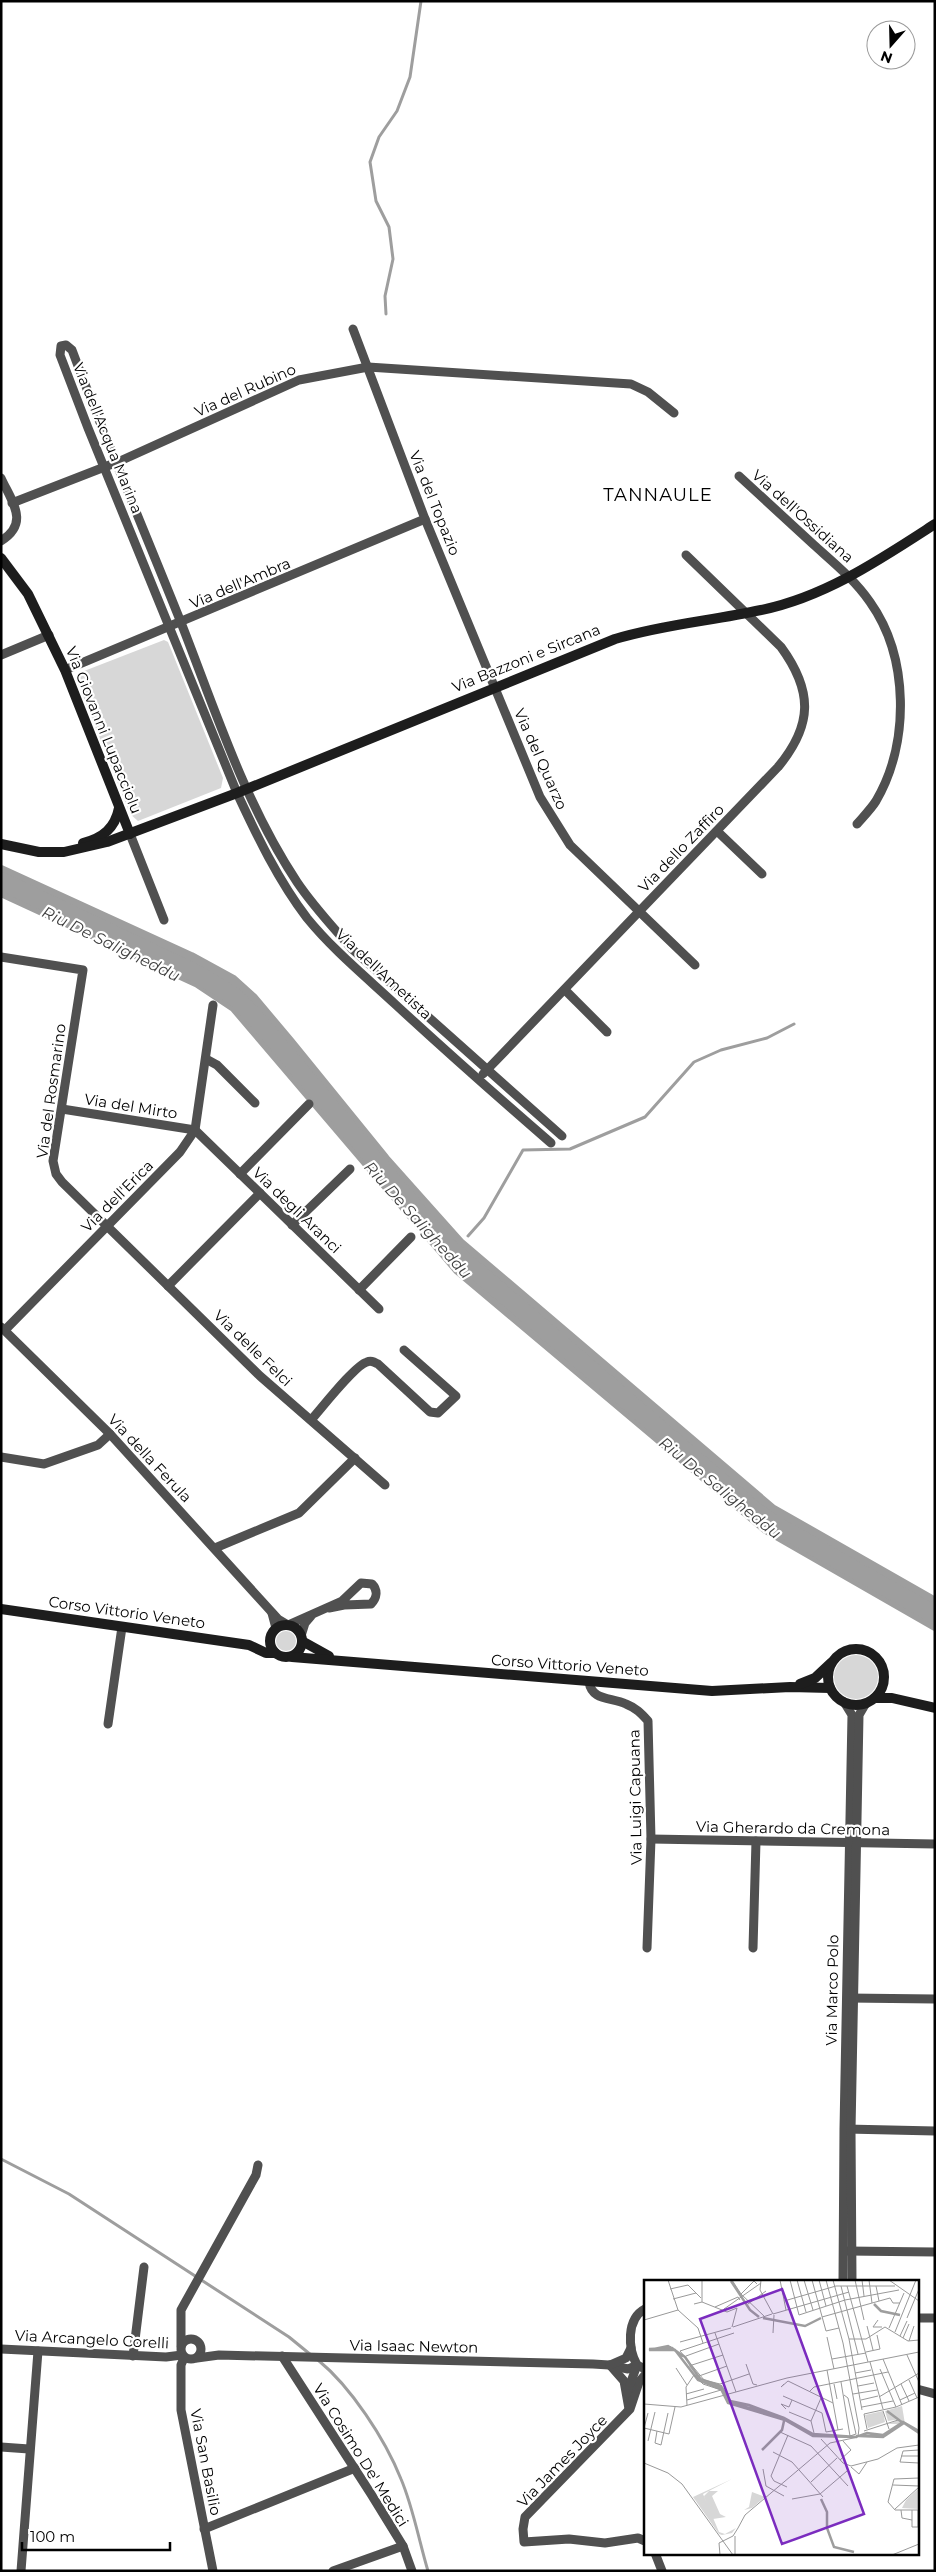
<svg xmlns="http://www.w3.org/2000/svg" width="936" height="2572" viewBox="0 0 936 2572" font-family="Montserrat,sans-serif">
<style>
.green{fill:#d7d7d7}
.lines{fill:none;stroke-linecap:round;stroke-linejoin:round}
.stream{stroke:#9e9e9e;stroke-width:3}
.canal{stroke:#9e9e9e;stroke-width:10}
.river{stroke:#9e9e9e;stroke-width:18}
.street{stroke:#505050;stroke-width:9}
.secondary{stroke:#1d1d1d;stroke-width:10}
.labels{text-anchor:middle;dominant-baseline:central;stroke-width:4.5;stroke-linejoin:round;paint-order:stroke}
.street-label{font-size:15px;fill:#000;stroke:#fff}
.water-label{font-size:16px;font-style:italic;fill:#3f3f3f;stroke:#fff}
.quarter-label{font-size:18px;letter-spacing:1px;fill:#000;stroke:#fff}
.inset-river{fill:none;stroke:#9e9e9e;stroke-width:2.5}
.inset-road{fill:none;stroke:#999;stroke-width:1}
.view{fill:#7b2cbf;fill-opacity:0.15;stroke:#7b2cbf;stroke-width:2.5}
.inset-edge{fill:none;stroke:#000;stroke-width:2.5}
</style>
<rect width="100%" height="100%" fill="#fff"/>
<g class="green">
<polygon points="164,640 168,642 223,778 221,788 138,821 130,814 76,678 79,673"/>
<circle cx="286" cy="1641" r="10"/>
<circle cx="856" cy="1677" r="22"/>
</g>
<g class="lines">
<g class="stream">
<polyline points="386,314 385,296 393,259 389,227 376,201 370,162 379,137 397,111 410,77 421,1"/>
<polyline points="468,1236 484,1218 523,1150 570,1149 645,1117 694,1062 721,1050 767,1038 794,1024"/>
<polyline points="445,1244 452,1243"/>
<polyline points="1,2159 69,2194 289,2337 311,2355"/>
<path d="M318,2360c33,27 67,79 83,119 12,28 18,62 27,92"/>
</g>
<g class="canal">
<polyline points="1,870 191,957 233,980 253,998 290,1042 385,1159 460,1243 772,1509 935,1602"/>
<polyline points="1,892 198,983 234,1007 251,1027 458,1270 766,1529 935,1626"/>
</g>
<polyline class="river" points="1,881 201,976 235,997 261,1024 445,1244 754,1510 774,1524 935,1615"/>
<g class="street">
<polyline points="353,329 425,519 540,797 570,845 695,965"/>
<path d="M739,476c25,23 50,46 75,69 20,18 41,35 56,57 39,55 40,141 6,199 -5,8 -13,16 -19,23"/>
<path d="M1,478c11,24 29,45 0,63"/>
<polyline points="12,503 120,461 299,380 368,367 631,384 648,392 674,413"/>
<polyline points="1,655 49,635"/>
<polyline points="65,670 425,519"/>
<polyline points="717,831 762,874"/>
<polyline points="130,834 164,920"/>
<polyline points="1,957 83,970 53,1161 56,1174 62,1182 260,1376 385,1485"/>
<polyline points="565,990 607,1032"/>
<polyline points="206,1059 217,1065 255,1103"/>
<path d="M483,1074l295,-307c35,-42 35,-76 3,-120l-95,-92"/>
<polyline points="62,1109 195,1130 379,1309"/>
<path d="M551,1143c-52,-45 -104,-91 -155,-138 -30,-28 -63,-55 -89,-87 -29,-38 -50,-82 -70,-125l-149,-365 -28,-73 1,-9 5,-1 6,5c34,91 72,180 108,270 35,89 64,182 117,262 16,24 36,45 55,67l210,187"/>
<polyline points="240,1174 309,1104"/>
<polyline points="292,1225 350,1169"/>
<polyline points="168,1286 260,1193"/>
<polyline points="359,1290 411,1237"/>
<path d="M1,1327l109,107 168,185 10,6 54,-24 19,-18 11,1c6,6 5,14 -1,20l-27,1 -15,3"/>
<polyline points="5,1330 180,1152 195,1130 213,1005"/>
<path d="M311,1420c10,-11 44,-55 56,-58 4,-2 7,0 11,2l52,48 8,1 18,-17 -52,-46"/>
<polyline points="1,1457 44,1464 98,1445 110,1434"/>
<polyline points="215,1548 299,1513 355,1458"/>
<polyline points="272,1613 276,1628"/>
<polyline points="301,1636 305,1623 311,1616"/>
<path d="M589,1682c3,19 22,15 37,22 10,4 15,9 22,17l3,118 -4,109"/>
<polyline points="108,1724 122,1627"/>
<polyline points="651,1839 935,1844"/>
<polyline points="753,1948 756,1841"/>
<polyline points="848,1998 935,1999"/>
<polyline points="846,2129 935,2131"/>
<polyline points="847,2251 935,2252"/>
<polyline points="843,2281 844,2129 852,1715 844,1702"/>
<polyline points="852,2281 851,2130 859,1715 866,1703"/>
<path d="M645,2309c-19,10 -17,40 -8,56l8,4"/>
<polyline points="917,2318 935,2318"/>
<circle cx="191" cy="2349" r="10"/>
<polyline points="181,2346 181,2310 256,2175 258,2165"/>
<polyline points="1,2349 166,2357 182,2355"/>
<polyline points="133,2356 144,2267"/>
<polyline points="282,2356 371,2494 403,2546 412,2571"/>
<polyline points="184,2358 181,2365 181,2410 213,2571"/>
<polyline points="197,2358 219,2355 593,2364 609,2365 628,2369 637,2365"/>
<polyline points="610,2365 624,2381 629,2409"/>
<polyline points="610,2365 626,2358 631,2348"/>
<polyline points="645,2375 639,2382 630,2409 525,2517 523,2529 524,2542 569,2539 605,2543 638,2538 645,2541"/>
<polyline points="917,2389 935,2394"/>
<polyline points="627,2393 637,2365"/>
<polyline points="1,2447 29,2449"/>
<polyline points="204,2529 355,2468"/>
<polyline points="655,2553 662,2571"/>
<polyline points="21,2571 38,2351"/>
<polyline points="333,2571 403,2546"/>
</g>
<g class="secondary">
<polyline points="1,558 28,594 65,670 130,834"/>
<path d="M83,843c20,-5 32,-15 36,-35"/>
<path d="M1,844l38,8h25l43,-10 130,-49 378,-154c50,-15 96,-18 146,-29 64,-13 120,-51 174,-86"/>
<polyline points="1,1609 249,1645 266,1653 275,1653"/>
<circle cx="286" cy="1641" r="16"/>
<polyline points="302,1641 329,1656"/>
<circle cx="856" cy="1677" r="28"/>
<polyline points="292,1657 712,1691 790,1687 830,1688"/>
<polyline points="800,1684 815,1678 831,1663"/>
<polyline points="875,1698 892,1698 935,1708"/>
</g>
</g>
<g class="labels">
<g class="street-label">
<text transform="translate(245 390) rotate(-24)">Via del Rubino</text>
<text transform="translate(108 438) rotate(68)">Via dell'Acqua Marina</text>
<text transform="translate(435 503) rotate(68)">Via del Topazio</text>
<text transform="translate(803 516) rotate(42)">Via dell'Ossidiana</text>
<text transform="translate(240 583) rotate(-23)">Via dell'Ambra</text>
<text transform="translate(526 658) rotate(-22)">Via Bazzoni e Sircana</text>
<text transform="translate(104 730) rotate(68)">Via Giovanni Lupacciolu</text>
<text transform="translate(541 759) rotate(66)">Via del Quarzo</text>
<text transform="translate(681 848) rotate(-46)">Via dello Zaffiro</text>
<text transform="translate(384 974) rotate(43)">Via dell'Ametista</text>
<text transform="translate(51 1091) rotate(-82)">Via del Rosmarino</text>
<text transform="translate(131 1106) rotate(9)">Via del Mirto</text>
<text transform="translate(117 1196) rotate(-45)">Via dell'Erica</text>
<text transform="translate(297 1210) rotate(44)">Via degli Aranci</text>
<text transform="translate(253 1348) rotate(44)">Via delle Felci</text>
<text transform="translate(150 1458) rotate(47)">Via della Ferula</text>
<text transform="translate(127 1612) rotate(8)">Corso Vittorio Veneto</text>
<text transform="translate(570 1665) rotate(4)">Corso Vittorio Veneto</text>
<text transform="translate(635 1797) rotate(-91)">Via Luigi Capuana</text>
<text transform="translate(793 1828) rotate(1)">Via Gherardo da Cremona</text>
<text transform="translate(832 1990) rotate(-89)">Via Marco Polo</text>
<text transform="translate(92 2339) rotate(3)">Via Arcangelo Corelli</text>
<text transform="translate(414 2346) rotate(1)">Via Isaac Newton</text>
<text transform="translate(361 2455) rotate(58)">Via Cosimo De' Medici</text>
<text transform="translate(562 2461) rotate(-46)">Via James Joyce</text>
<text transform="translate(206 2462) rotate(79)">Via San Basilio</text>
</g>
<g class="water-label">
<text transform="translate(111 944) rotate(26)">Riu De Saligheddu</text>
<text transform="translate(418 1220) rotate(48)">Riu De Saligheddu</text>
<text transform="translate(720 1488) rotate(39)">Riu De Saligheddu</text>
</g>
<g class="quarter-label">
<text x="658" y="495">TANNAULE</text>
</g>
</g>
<g transform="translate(644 2280)">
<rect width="275" height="275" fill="#fff"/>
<path d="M258,126l3,18h-17l13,-5 -13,2 -3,-10zM239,131l2,11 -17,6 -3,-13zM88,199l-29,15 16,38 6,2 11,-6 -4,5 -10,2 -3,-1 -26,-37zM275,208v21l-17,-1 4,-8zM65,211h9l-6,5 8,18 6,3 -13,2 -9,-23zM108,212l13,5 -13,11 -8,2 5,-3z" fill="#d7d7d7"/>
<path class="inset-river" d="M87,1l19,29 9,7M230,24l7,7 19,4M119,38l42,8 16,-8M24,66l17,11 15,22 21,7 9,15 19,4 35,13 29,16 44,3 -44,-1 -28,-16 -57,-17 -7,-14 -23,-9 -23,-30h-26zM5,69l23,-1 11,8M46,85l12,16 20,7 7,14 54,16 29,16 38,3M243,131l16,12M275,151l-16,-9 -20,13 -16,-2 -8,3 24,1 21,-14 15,10M212,156h27l21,-13 15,9M118,170l20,-20 2,-9M177,219l6,13v16l7,19 20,5"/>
<path class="inset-road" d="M24,0l10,30 20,18 5,15M88,0l9,14M117,0l-1,10 13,24M136,0l6,30M146,0l9,35 46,-15 54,-10M153,0l9,32M159,0h35M160,0l9,30M168,0l14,51 13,-3M175,0l7,26M189,0l16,59 13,71M211,0l9,40M218,0l2,16M225,0l3,23M245,0l30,21M113,4l-3,-3 -13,13 24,23M197,6l17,68M203,6l21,76M232,6l3,15M26,9l18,-4 13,13M29,19l23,-6M140,21l52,-15h59M58,22l25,10 10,-4 -5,19M50,24l8,-2v-22M104,24l18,-13M71,27l23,-10 2,3M80,29l37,-26M129,34l76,-22M178,37l68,-19 3,5h7M263,38l12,-29M0,40l34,-10M234,40l-5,7h9M223,46l6,24M89,47l39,-13M245,48l15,-35M251,52l21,-52M71,53l21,59M90,53l-54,18 24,29 16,4 29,-10M129,53l1,-18M256,56l7,-15M183,57l7,32M259,58l6,-14M205,59h17l19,-12 23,14 11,-1M265,61l5,-15M36,62l51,-14M222,72l14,-3 -3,-14M263,75l12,27M42,76l33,-12M188,79l34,-6M239,79l19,46M226,82l13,47M102,84l7,20 4,1M48,85l31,-10M32,88l11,17M236,89l16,38M183,90l11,60M211,93l16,-3M55,96l28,-10M265,100l8,18M197,102l9,54 6,-2 -8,-36 -4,-3M140,104l-3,3 7,-6 45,22M190,104l3,15M257,104l8,17M214,106l16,-3M165,112l5,-5 74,-15M42,114l18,-5M209,114l24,-4M139,116l39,17 4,19 17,-3M235,117l40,-24M43,120l34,-10M217,120l17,-4M256,120l15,-7M0,124l37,3 106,-29 132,-26M43,125l-1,-18 8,-12 9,9 18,6M218,127l31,-6M142,129l-5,-5 8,3 3,-7M239,131l6,18M145,132l22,9M0,148l25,6 6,-27M0,148l4,-15M223,149l-3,-15 32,-7 23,-10M13,151l-2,12 6,2 7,-32M220,151l34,-11M136,152l31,14 37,40M170,153l-3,-12 10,-23M177,159l22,24 8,3 27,-7 19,-11 22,-3M4,161l7,-29M275,170l-16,1 -3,11 19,1M129,172l19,10 31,35M257,176h18M196,180l11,-10 -8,-9M0,183l24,10 14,11 51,71M207,187l8,7 8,-12M119,189l3,17 18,10M275,198l-25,1 -6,23 7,8h24M167,202l26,-24M249,205l26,1M143,207l-13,-6 -3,-5 17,-41M148,219l28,-5 27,-23M251,229l24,-22M257,230l1,8 10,2M268,230v17h7M274,230v17M94,248l7,-13 85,-72 28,-6 1,-9 -16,-85 -17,-63M91,256v19M76,275l-1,-12 14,-7 5,-8M248,275l27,-11"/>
<path class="view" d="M138,9l82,225 -82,30 -82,-225z"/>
<rect width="275" height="275" class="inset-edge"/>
</g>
<rect width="936" height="2572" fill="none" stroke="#000000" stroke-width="5"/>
<g transform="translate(891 45) rotate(200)"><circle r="24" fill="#ffffff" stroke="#999999"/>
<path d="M0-4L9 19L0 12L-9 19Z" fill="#000000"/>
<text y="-8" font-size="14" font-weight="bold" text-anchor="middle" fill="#000000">N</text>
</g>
<path d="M22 2542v8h148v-8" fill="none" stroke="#000000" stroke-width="2.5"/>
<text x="30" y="2542" font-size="15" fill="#000000" stroke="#ffffff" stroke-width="4" paint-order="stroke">100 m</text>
</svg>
